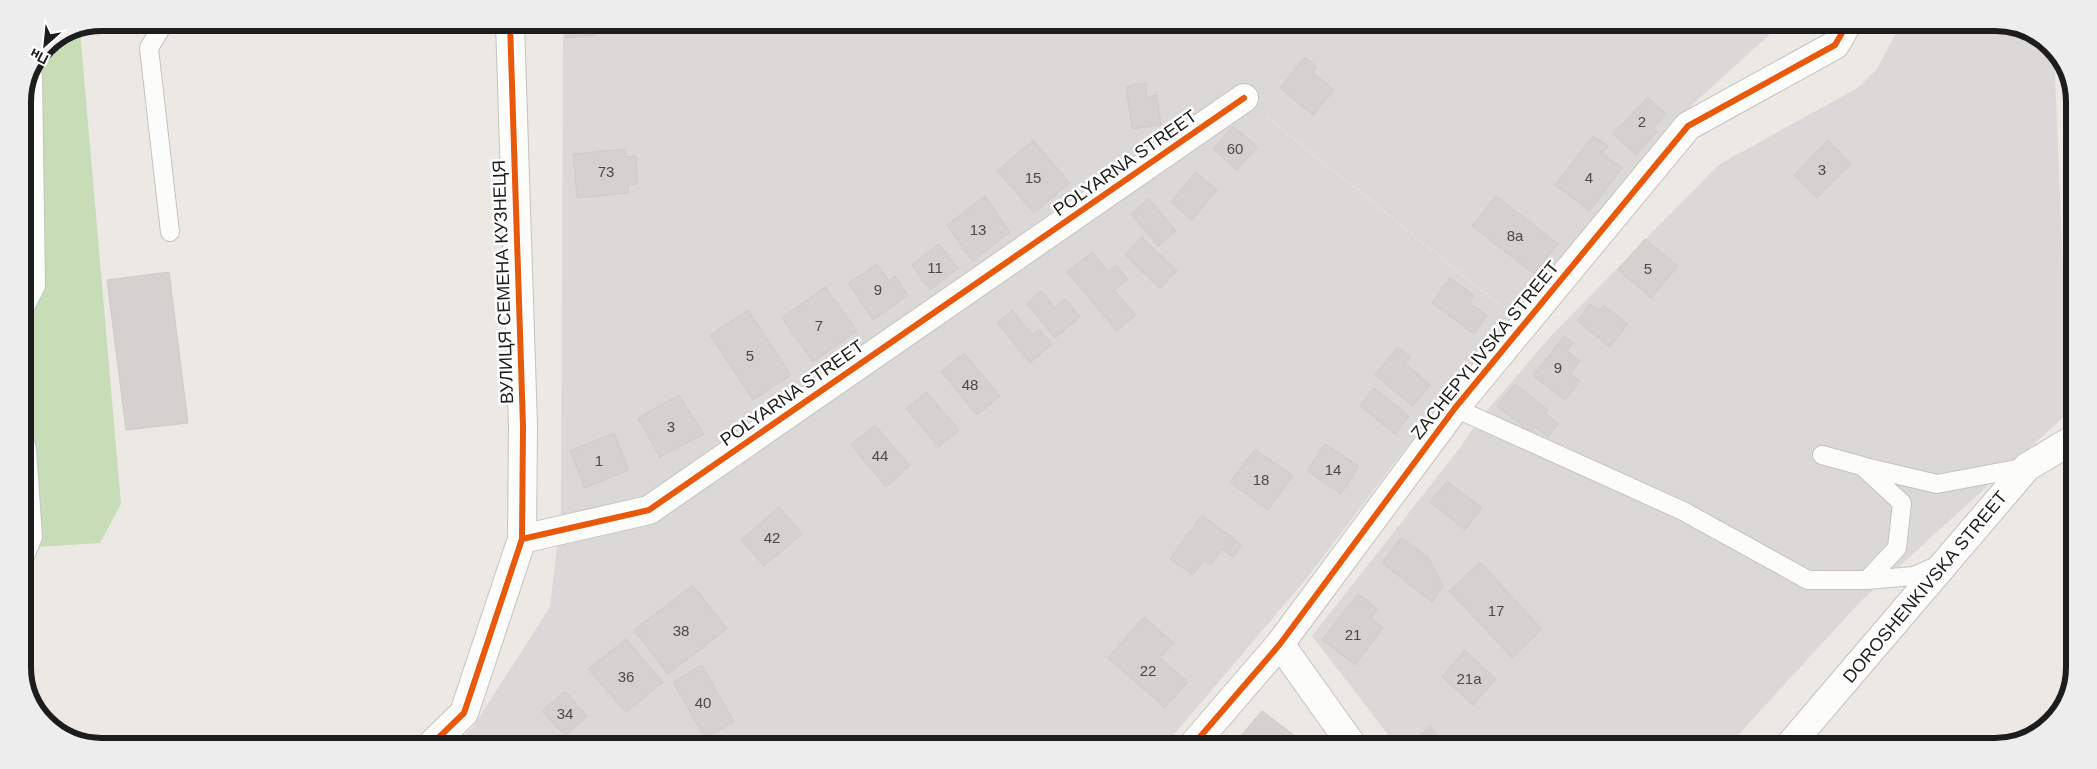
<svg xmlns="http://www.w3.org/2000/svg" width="2097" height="769" viewBox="0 0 2097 769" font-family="Arial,sans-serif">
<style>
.residential{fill:#dbd9d7}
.forest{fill:#c8dcb8}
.building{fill:#d4d1ce;stroke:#cfcbc7}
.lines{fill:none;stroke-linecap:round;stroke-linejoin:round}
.service-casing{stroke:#c4c3c1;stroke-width:20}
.minor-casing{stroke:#c4c3c1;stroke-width:30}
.path{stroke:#ebd9d7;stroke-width:3;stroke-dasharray:2.5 2.5;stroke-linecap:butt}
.service{stroke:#fcfcfb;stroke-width:18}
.minor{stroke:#fcfcfb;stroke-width:28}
.cycleway-casing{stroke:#fff;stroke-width:9}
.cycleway{stroke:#e8590c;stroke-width:6}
.labels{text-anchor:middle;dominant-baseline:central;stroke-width:5;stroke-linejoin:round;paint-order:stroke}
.number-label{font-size:15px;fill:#4b4a49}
.street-label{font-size:18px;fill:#1d1d1d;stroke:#fff}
.rim{fill:none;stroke:#1d1d1d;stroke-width:6}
</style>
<rect width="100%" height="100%" fill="#ece9e5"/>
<g class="residential">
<polygon points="563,24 1779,26 1681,115 1521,304 1433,412 1307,578 1165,745 456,743 473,727 550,607 561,511"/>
<polygon points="1899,27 2021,27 2054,51 2069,412 1860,602 1728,746 1396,745 1312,636 1459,449 1479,420 1549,338 1718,165 1859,87 1877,69"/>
</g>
<polygon class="forest" points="80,31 121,504 100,543 23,548 23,97 46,46"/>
<g class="building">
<polygon points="565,24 594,24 595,35 566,38"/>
<polygon points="1305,57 1317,67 1313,72 1334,90 1313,115 1280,88"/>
<polygon points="1146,83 1147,97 1157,95 1161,125 1132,129 1126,86"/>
<polygon points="1648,97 1666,114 1653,128 1657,132 1636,155 1613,134"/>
<polygon points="1233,126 1257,147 1237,170 1213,149"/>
<polygon points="1593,136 1608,146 1602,153 1622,168 1590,211 1555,185"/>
<polygon points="1033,140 1070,183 1034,213 997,171"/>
<polygon points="1828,140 1851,164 1817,198 1794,175"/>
<polygon points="625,149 626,157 636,156 638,184 628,185 628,193 577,198 573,154"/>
<polygon points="1196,172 1217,190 1192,220 1171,202"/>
<polygon points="985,196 1010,232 972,261 947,225"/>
<polygon points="1496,196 1558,244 1534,274 1472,226"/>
<polygon points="1149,199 1176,231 1158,246 1131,214"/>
<polygon points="1142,237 1177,271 1160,289 1125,255"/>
<polygon points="1645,239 1678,266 1651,298 1618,270"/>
<polygon points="939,244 958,268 930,290 912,265"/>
<polygon points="1092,252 1108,271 1116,265 1128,279 1114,290 1136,315 1117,331 1067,272"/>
<polygon points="877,264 889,281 895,276 908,295 873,320 848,283"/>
<polygon points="169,272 188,423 126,430 107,280"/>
<polygon points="1450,278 1474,295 1469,302 1487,316 1474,334 1432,303"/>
<polygon points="825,287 857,331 813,362 782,318"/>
<polygon points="1041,291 1055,308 1065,299 1080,317 1055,338 1027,304"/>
<polygon points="1590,304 1599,310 1603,305 1628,324 1610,347 1577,321"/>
<polygon points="748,310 791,375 753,400 710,335"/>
<polygon points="1012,311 1033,335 1039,329 1052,344 1030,363 997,323"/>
<polygon points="1564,336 1573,343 1567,351 1580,361 1570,374 1580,381 1565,400 1533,376"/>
<polygon points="1398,347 1410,357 1405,363 1430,385 1413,406 1375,375"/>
<polygon points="964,353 1000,396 977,415 941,372"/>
<polygon points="1515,384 1548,410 1545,413 1558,424 1548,437 1535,427 1531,433 1497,406"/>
<polygon points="1374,388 1409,416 1395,434 1360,406"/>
<polygon points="926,392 959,430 939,447 906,409"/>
<polygon points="679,395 704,434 660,457 638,418"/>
<polygon points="875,425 910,466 886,487 851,445"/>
<polygon points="614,433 629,470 585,488 570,451"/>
<polygon points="1325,444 1359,466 1341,494 1307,471"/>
<polygon points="1255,449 1293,476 1268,510 1230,482"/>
<polygon points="1447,481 1482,508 1465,530 1430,502"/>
<polygon points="779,507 802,534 764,566 741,540"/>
<polygon points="1202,515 1242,545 1233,557 1222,549 1210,565 1204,561 1193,575 1170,559"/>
<polygon points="1401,538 1428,557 1443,586 1432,602 1382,563"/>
<polygon points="1480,562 1542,629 1512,658 1449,591"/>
<polygon points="693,585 727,629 668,674 634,630"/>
<polygon points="1358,594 1378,609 1371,618 1383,628 1355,665 1322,640"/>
<polygon points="1144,617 1174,643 1160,658 1188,682 1165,708 1108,658"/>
<polygon points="626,639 663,682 626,712 588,669"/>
<polygon points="1465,650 1496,679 1473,705 1442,677"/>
<polygon points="702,665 734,722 705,738 673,682"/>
<polygon points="565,691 587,716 565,736 542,711"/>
<polygon points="1262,711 1303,742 1300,745 1233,745"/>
<polygon points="1430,727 1445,745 1408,745"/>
</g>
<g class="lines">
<defs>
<g id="service">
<polyline points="164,23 149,48 170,232"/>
<polyline points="23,311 36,286 33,75"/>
<polyline points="1455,408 1683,511 1808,580 1867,580 1897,548 1902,503 1862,466 1822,455"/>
<polyline points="23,435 27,449 33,537 23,561"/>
<polyline points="1865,467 1937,484 2027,467"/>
<polyline points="1867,580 1914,576 1939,565"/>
</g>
<g id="minor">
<polyline points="522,539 649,510 1244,98"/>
<polyline points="1280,644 1352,745"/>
<polyline points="433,743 464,713 522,539 523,426 510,23"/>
<polyline points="1193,745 1280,644 1455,408 1688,126 1835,45 1846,26"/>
<polyline points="1789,746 2027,467 2072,440"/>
</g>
</defs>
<use href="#service" class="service-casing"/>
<use href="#minor" class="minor-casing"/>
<polyline class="path" points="1267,117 1501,306"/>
<use href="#service" class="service"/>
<use href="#minor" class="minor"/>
<defs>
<g id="cycleway">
<polyline points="522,539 649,510 1244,98"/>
<polyline points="433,743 464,713 522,539 523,426 510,23"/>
<polyline points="1193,745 1280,644 1455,408 1688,126 1835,45 1846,26"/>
</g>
</defs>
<use href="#cycleway" class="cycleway-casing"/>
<use href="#cycleway" class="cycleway"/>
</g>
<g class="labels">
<g class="number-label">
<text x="1642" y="121">2</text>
<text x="1235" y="148">60</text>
<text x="1822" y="169">3</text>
<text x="606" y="171">73</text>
<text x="1033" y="177">15</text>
<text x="1589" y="177">4</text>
<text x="978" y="229">13</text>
<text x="1515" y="235">8а</text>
<text x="935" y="267">11</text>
<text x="1648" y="268">5</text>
<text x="878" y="289">9</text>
<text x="819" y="325">7</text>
<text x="750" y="355">5</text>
<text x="1558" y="367">9</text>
<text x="970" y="384">48</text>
<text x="671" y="426">3</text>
<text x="880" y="455">44</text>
<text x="599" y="460">1</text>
<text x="1333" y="469">14</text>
<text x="1261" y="479">18</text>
<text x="772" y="537">42</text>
<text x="1496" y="610">17</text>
<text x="681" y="630">38</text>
<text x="1353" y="634">21</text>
<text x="1148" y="670">22</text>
<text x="626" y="676">36</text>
<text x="1469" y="678">21а</text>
<text x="703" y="702">40</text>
<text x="565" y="713">34</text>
</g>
<g class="street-label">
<text transform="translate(1125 163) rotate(-35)">POLYARNA STREET</text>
<text transform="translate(503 282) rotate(-92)">ВУЛИЦЯ СЕМЕНА КУЗНЕЦЯ</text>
<text transform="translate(1485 350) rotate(-51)">ZACHEPYLIVSKA STREET</text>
<text transform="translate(792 393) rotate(-35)">POLYARNA STREET</text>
<text transform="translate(1925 587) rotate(-50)">DOROSHENKIVSKA STREET</text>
</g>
</g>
<path d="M0 0H2097V769H0ZM102 31H1995A71 71 0 0 1 2066 102V667A71 71 0 0 1 1995 738H102A71 71 0 0 1 31 667V102A71 71 0 0 1 102 31Z" fill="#ededed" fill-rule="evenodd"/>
<path class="rim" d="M102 31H1995A71 71 0 0 1 2066 102V667A71 71 0 0 1 1995 738H102A71 71 0 0 1 31 667V102A71 71 0 0 1 102 31Z"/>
<g transform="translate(45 45) rotate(207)" stroke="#ffffff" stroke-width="4" paint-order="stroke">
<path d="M0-4L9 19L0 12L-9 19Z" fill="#1d1d1d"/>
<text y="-8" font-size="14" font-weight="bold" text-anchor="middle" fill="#1d1d1d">Пн</text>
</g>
</svg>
